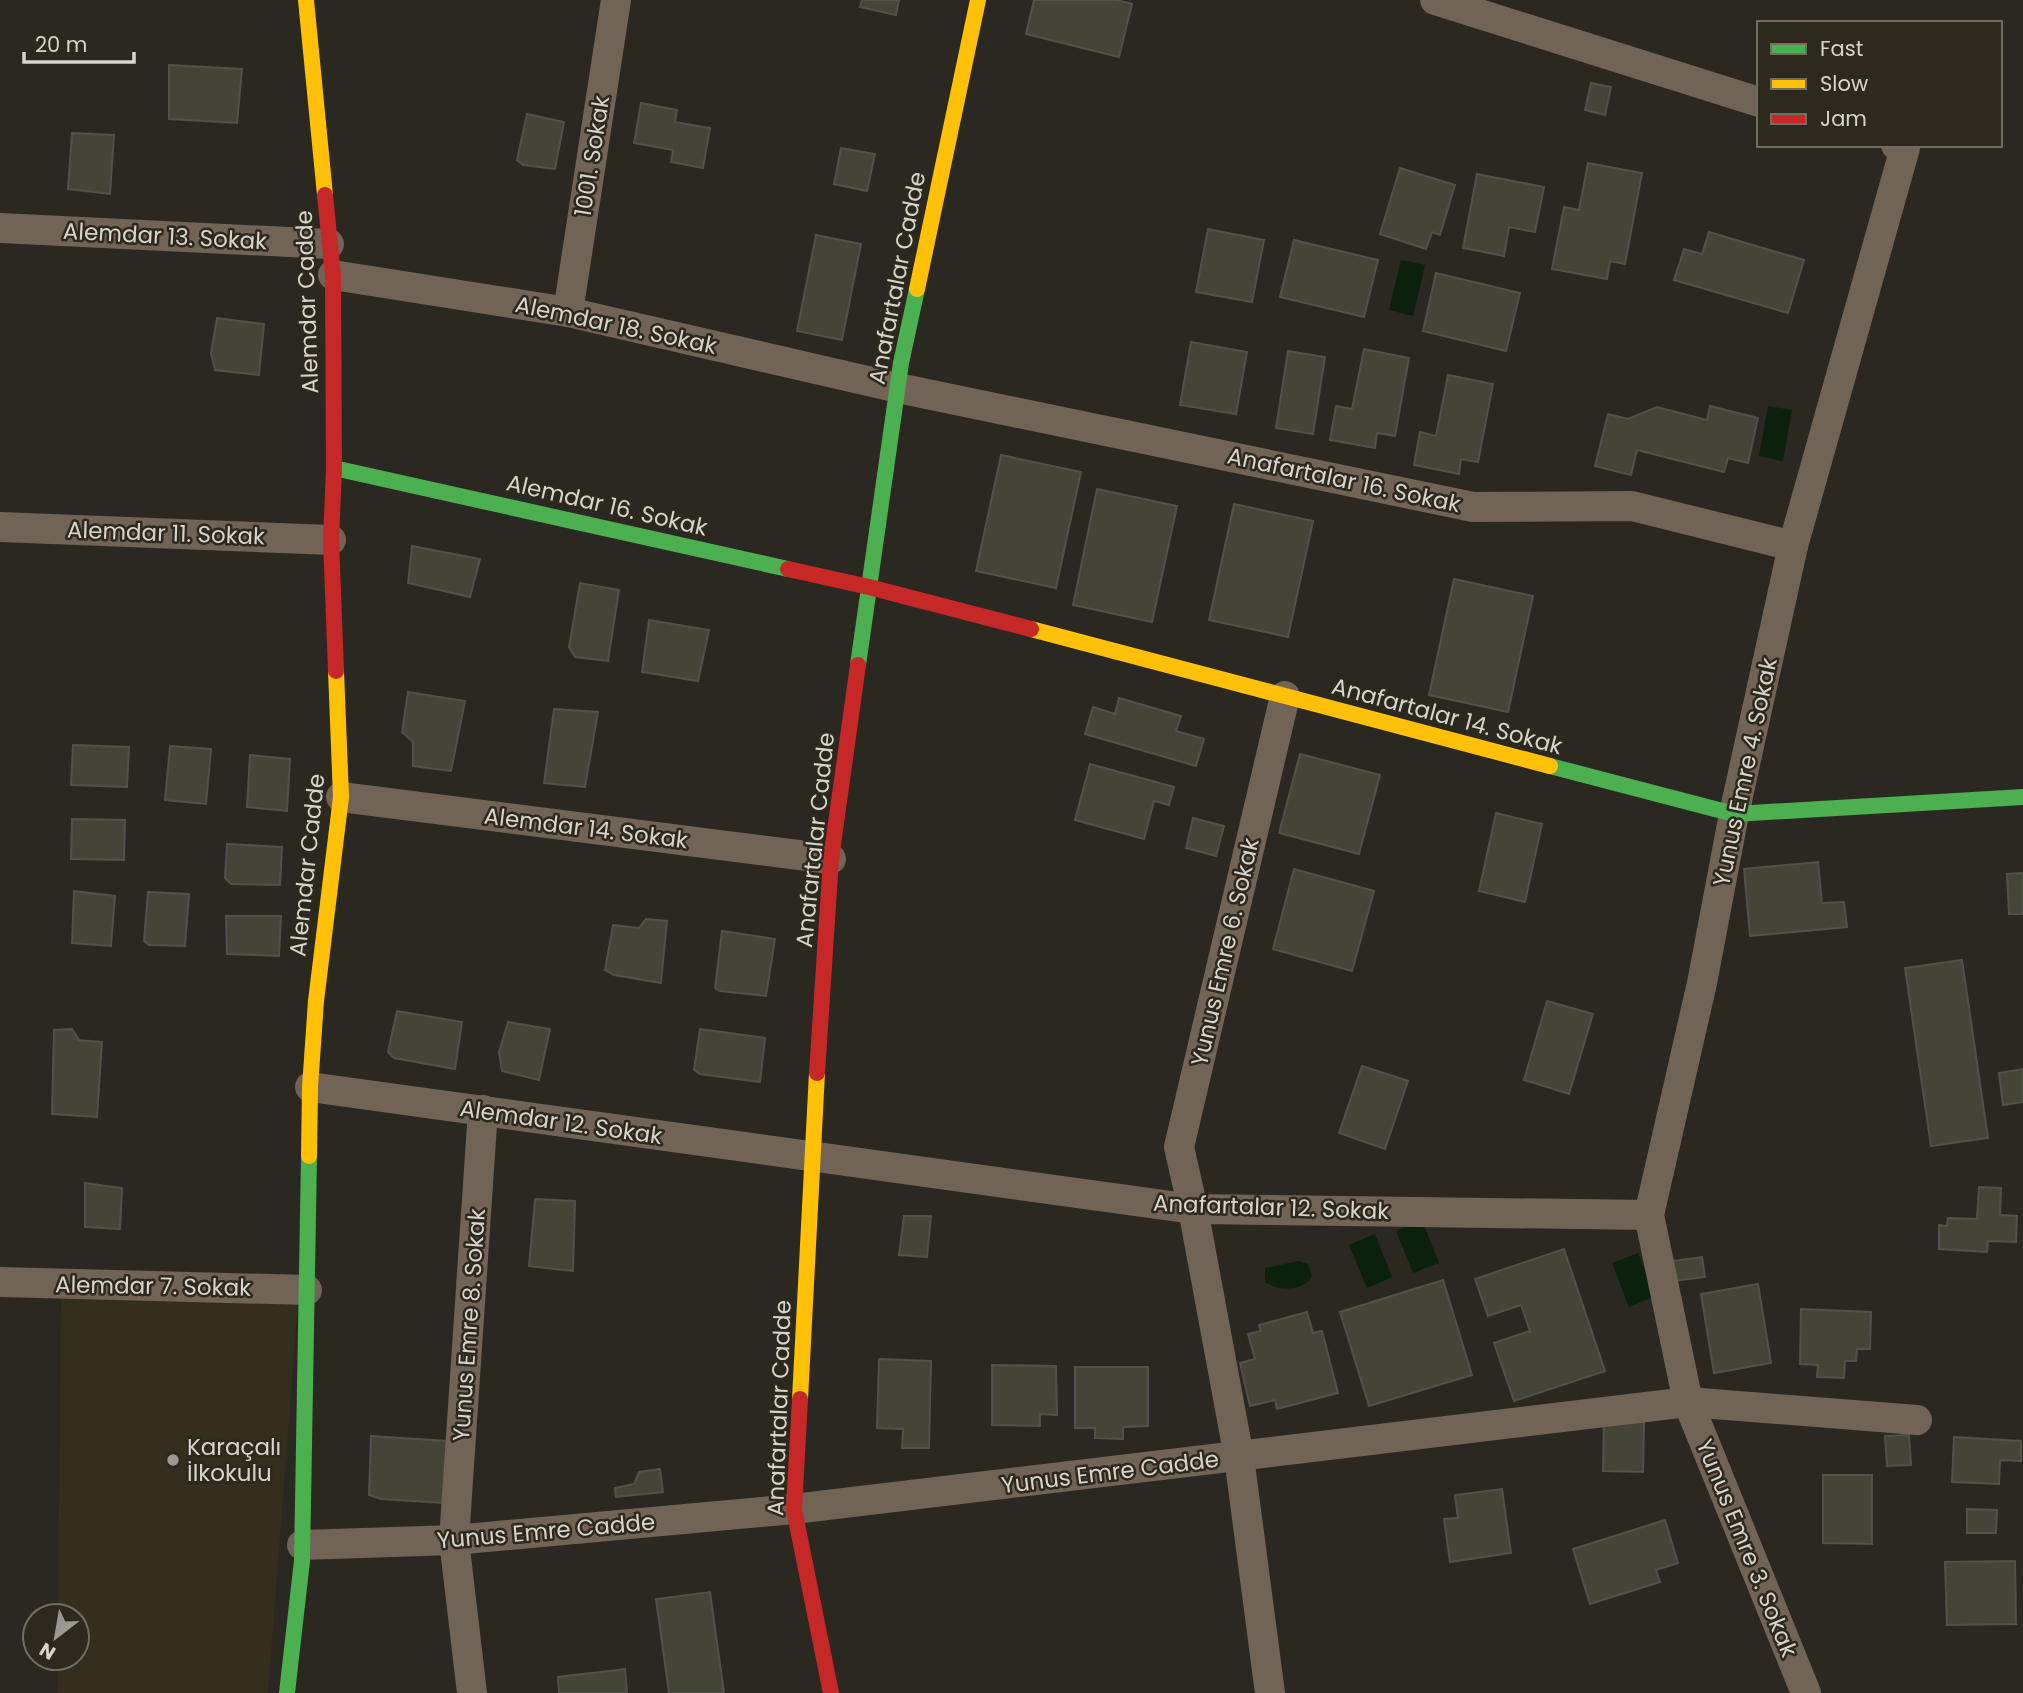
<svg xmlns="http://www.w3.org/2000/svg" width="2023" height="1693" viewBox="0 0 2023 1693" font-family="Poppins,sans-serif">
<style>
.built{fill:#342e1e}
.water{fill:#0b210c}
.building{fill:#454537;stroke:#51514b;stroke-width:2}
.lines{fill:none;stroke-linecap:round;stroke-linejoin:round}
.street{stroke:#716356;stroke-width:30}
.fast{stroke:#4caf50;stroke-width:16}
.slow{stroke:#ffc107;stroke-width:16}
.jam{stroke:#c62828;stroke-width:16}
.poi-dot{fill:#9a9891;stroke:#2e291d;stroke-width:2.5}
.labels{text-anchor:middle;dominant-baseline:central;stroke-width:5;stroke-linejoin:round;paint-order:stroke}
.street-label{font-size:23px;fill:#d7d4cd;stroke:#2e291d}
.poi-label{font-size:23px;fill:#d7d4cd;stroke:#2e291d;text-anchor:start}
</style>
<rect width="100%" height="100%" fill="#2a2821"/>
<polygon class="built" points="61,1295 298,1303 268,1693 54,1693 58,1692 58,1658 77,1658 77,1616 58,1616"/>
<g class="water">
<polygon points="1401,260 1425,265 1413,316 1389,310"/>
<polygon points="1768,406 1792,410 1783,461 1759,456"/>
<polygon points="1422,1220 1439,1263 1413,1273 1396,1231"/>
<polygon points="1375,1234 1392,1277 1367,1288 1349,1245"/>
<polygon points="1638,1253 1655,1296 1629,1307 1612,1263"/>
<path d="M1299,1261l9,3 4,12c-7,16 -35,15 -47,6v-14z"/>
</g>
<g class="building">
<polygon points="862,0 899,0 896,15 860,7"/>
<polygon points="1034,0 1117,0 1132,4 1119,57 1026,34"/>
<polygon points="169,65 242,69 237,123 169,119"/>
<polygon points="1591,83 1611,87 1605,115 1585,110"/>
<polygon points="641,103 677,110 675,122 710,128 703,168 671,162 673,150 634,143"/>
<polygon points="527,114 564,122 555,169 523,165 517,160"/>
<polygon points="72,133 114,135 110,194 68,189"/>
<polygon points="841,148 875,154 867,191 834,184"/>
<polygon points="1588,163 1642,173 1625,264 1610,261 1607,279 1552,269 1564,207 1579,210"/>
<polygon points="1400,168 1455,185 1440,235 1432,232 1426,249 1380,234"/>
<polygon points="1477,174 1544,187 1535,232 1509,227 1504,256 1463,248"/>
<polygon points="1208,229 1264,240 1252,302 1196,292"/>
<polygon points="1709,232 1804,260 1788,313 1674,280 1684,249 1702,254"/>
<polygon points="816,235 861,244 842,340 797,331"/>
<polygon points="1294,240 1378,260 1364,317 1280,297"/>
<polygon points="1436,273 1520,293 1506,351 1423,331"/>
<polygon points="217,318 264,324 259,375 215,370 211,353"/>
<polygon points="1191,342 1247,352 1236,414 1180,405"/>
<polygon points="1364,349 1409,358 1395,436 1377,433 1375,448 1330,440 1336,406 1352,409"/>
<polygon points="1288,351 1325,357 1313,434 1276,428"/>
<polygon points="1448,375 1493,384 1478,462 1461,459 1459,474 1414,465 1420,432 1436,436"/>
<polygon points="1710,406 1758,418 1748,463 1728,458 1724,472 1637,450 1631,475 1595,466 1608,414 1628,419 1657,407 1707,420"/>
<polygon points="1001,455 1081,472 1056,588 976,571"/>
<polygon points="1097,489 1177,506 1152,622 1073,605"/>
<polygon points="1234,504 1313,521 1288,637 1209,620"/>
<polygon points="412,546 480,559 470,597 408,583"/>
<polygon points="1454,579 1533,596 1508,712 1429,695"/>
<polygon points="580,583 619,590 608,661 575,657 569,647"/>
<polygon points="649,620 709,630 698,681 642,672"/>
<polygon points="408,692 465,701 451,771 413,766 413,742 402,732"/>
<polygon points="1119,698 1181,716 1176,731 1204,739 1196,766 1085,734 1093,707 1115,714"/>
<polygon points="554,709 598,712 585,787 544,783"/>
<polygon points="73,745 129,747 127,787 71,785"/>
<polygon points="170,746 211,749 206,804 165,800"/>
<polygon points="1300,754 1380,775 1359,854 1279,833"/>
<polygon points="250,755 290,759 287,811 247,807"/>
<polygon points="1090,764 1174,787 1169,805 1154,801 1144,839 1075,820"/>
<polygon points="1496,813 1542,824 1525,902 1479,891"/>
<polygon points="1193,818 1224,826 1216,856 1186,848"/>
<polygon points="72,819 125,820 124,860 71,859"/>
<polygon points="227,844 282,847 280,885 231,884 225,878"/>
<polygon points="1818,862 1822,903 1844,902 1847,927 1750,936 1744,869"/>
<polygon points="1294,869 1374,891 1352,971 1273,949"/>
<polygon points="2023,873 2023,914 2009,914 2007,874"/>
<polygon points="74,891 115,896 111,946 72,943"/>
<polygon points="148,892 189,894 185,946 149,945 144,941"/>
<polygon points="226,916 281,916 279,956 227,954"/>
<polygon points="646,919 667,921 661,983 614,975 605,970 613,925 639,928"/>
<polygon points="722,931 775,939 766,996 720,991 715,988"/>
<polygon points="1962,960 1988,1138 1931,1146 1905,968"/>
<polygon points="1547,1001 1593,1014 1569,1094 1524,1080"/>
<polygon points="397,1011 462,1022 455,1069 394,1058 388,1052"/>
<polygon points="508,1022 550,1029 539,1080 502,1071 499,1052"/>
<polygon points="72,1029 79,1040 102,1042 97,1117 52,1114 54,1030"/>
<polygon points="700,1029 765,1038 760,1082 700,1074 694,1070"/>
<polygon points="1362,1066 1408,1081 1385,1149 1339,1133"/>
<polygon points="2023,1069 2023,1102 2003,1105 1999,1073"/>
<polygon points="85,1183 122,1188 120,1229 85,1227"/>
<polygon points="1979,1187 2001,1188 2000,1215 2017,1216 2016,1242 1988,1241 1987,1252 1939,1249 1939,1225 1947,1226 1948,1218 1977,1219"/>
<polygon points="535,1199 575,1201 573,1271 529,1266"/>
<polygon points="904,1216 931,1216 927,1257 899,1255"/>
<polygon points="1564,1249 1605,1371 1514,1401 1494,1343 1530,1331 1521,1305 1488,1316 1475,1279"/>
<polygon points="1702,1257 1705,1277 1675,1281 1672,1261"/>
<polygon points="1443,1280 1472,1375 1369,1406 1340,1312"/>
<polygon points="1758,1284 1771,1363 1714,1373 1701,1294"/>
<polygon points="1801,1309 1871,1312 1870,1349 1857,1349 1856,1361 1845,1361 1844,1378 1817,1377 1818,1365 1800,1364"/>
<polygon points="1307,1312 1313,1333 1322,1331 1338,1393 1277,1409 1275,1400 1250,1406 1240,1363 1255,1359 1248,1334 1261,1331 1259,1325"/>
<polygon points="879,1359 931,1361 929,1448 902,1448 903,1429 877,1428"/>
<polygon points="992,1365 1056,1366 1057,1415 1040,1414 1040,1426 992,1425"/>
<polygon points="1075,1367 1148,1367 1148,1426 1123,1427 1123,1439 1095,1438 1095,1428 1075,1428"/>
<polygon points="1604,1421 1644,1422 1643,1472 1603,1471"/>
<polygon points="1909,1435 1911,1465 1887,1466 1885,1436"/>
<polygon points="371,1436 447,1441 443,1503 381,1499 369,1495"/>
<polygon points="1954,1437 2021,1441 2021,1461 2000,1460 1999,1484 1952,1482"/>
<polygon points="660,1469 663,1492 616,1497 615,1488 634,1484 639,1472"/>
<polygon points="1823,1475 1872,1475 1872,1544 1823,1543"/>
<polygon points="1502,1489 1511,1553 1450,1562 1444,1519 1458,1518 1455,1495"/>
<polygon points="1967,1509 1997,1510 1996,1533 1967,1533"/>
<polygon points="1665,1520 1678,1563 1656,1570 1660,1582 1590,1604 1573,1549"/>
<polygon points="2015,1561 2016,1624 1947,1625 1945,1562"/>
<polygon points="710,1592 724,1693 669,1693 656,1599"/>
<polygon points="625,1669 627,1693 559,1693 558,1677"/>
</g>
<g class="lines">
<g class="street">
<polyline points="1435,0 1759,102"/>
<polyline points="0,228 329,244"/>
<polyline points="333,275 568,312 898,388 1473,507 1632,506 1793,546"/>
<polyline points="568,312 616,0"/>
<polyline points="0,527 331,540"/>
<polyline points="341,797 831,859"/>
<polyline points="310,1087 1193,1209 1649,1215"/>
<polyline points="0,1282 307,1290"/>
<polyline points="302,1545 454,1540 794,1509 1688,1402 1917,1420"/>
<polyline points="472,1693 454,1540 483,1110"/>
<polyline points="1270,1693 1239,1457 1193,1209 1179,1147 1285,696"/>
<polyline points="1806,1693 1688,1402 1649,1215 1702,983 1734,814 1793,546 1905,148 1896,145"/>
</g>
<g class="fast">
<polyline points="334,468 788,569"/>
<polyline points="858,665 901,363 917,289"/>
<polyline points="1550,766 1734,814 2023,797"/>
<polyline points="287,1693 302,1561 309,1156"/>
</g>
<g class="slow">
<polyline points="306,0 325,195"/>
<polyline points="917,289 978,0"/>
<polyline points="1031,629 1550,766"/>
<polyline points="309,1156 310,1087 316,1001 341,797 336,671"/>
<polyline points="800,1399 817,1073"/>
</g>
<g class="jam">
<polyline points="325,195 333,275 334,468 331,540 336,671"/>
<polyline points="788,569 869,587 1031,629"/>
<polyline points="817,1073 831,859 858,665"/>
<polyline points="800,1399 794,1509 831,1693"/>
</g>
</g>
<circle class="poi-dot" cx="173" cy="1460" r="7"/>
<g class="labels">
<g class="street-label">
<text transform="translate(592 156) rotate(-81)">1001. Sokak</text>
<text transform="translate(165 236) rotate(3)">Alemdar 13. Sokak</text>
<text transform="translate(897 278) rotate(-79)">Anafartalar Cadde</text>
<text transform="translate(307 302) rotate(-92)">Alemdar Cadde</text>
<text transform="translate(616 325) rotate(12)">Alemdar 18. Sokak</text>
<text transform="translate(1344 480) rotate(12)">Anafartalar 16. Sokak</text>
<text transform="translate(607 505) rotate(13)">Alemdar 16. Sokak</text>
<text transform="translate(166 533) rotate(2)">Alemdar 11. Sokak</text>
<text transform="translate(1447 716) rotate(15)">Anafartalar 14. Sokak</text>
<text transform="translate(1745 772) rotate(-78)">Yunus Emre 4. Sokak</text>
<text transform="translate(586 828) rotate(7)">Alemdar 14. Sokak</text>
<text transform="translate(815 840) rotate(-84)">Anafartalar Cadde</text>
<text transform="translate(307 865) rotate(-84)">Alemdar Cadde</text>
<text transform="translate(1225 952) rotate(-77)">Yunus Emre 6. Sokak</text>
<text transform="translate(561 1122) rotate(8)">Alemdar 12. Sokak</text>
<text transform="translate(1271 1207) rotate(2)">Anafartalar 12. Sokak</text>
<text transform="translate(153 1286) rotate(1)">Alemdar 7. Sokak</text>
<text transform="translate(469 1325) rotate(-86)">Yunus Emre 8. Sokak</text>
<text transform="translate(779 1408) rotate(-88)">Anafartalar Cadde</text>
<text transform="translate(1110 1472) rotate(-7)">Yunus Emre Cadde</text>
<text transform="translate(546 1531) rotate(-5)">Yunus Emre Cadde</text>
<text transform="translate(1747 1548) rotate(68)">Yunus Emre 3. Sokak</text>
</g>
<g class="poi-label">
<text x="187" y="1447">Karaçalı<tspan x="187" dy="26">İlkokulu</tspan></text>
</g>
</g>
<rect x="1757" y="21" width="245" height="126" fill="#2e291d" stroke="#726d63" stroke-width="2"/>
<rect x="1771" y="44" width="35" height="10" fill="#4caf50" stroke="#726d63" stroke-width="2"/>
<text x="1820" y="56" font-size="21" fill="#d7d4cd">Fast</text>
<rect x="1771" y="79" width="35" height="10" fill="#ffc107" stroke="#726d63" stroke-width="2"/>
<text x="1820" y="91" font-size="21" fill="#d7d4cd">Slow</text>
<rect x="1771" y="114" width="35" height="10" fill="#c62828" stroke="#726d63" stroke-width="2"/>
<text x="1820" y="126" font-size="21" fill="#d7d4cd">Jam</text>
<g transform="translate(56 1637) rotate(211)"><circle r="33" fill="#2e291d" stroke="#726d63" stroke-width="2"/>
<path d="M0-5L12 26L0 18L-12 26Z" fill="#9a9891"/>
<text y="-10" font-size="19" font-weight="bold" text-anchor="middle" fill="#d7d4cd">N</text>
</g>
<path d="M24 52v10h110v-10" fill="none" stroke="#d7d4cd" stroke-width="3.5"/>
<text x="35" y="52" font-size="21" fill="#d7d4cd" stroke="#2e291d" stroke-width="5" paint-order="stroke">20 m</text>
</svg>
